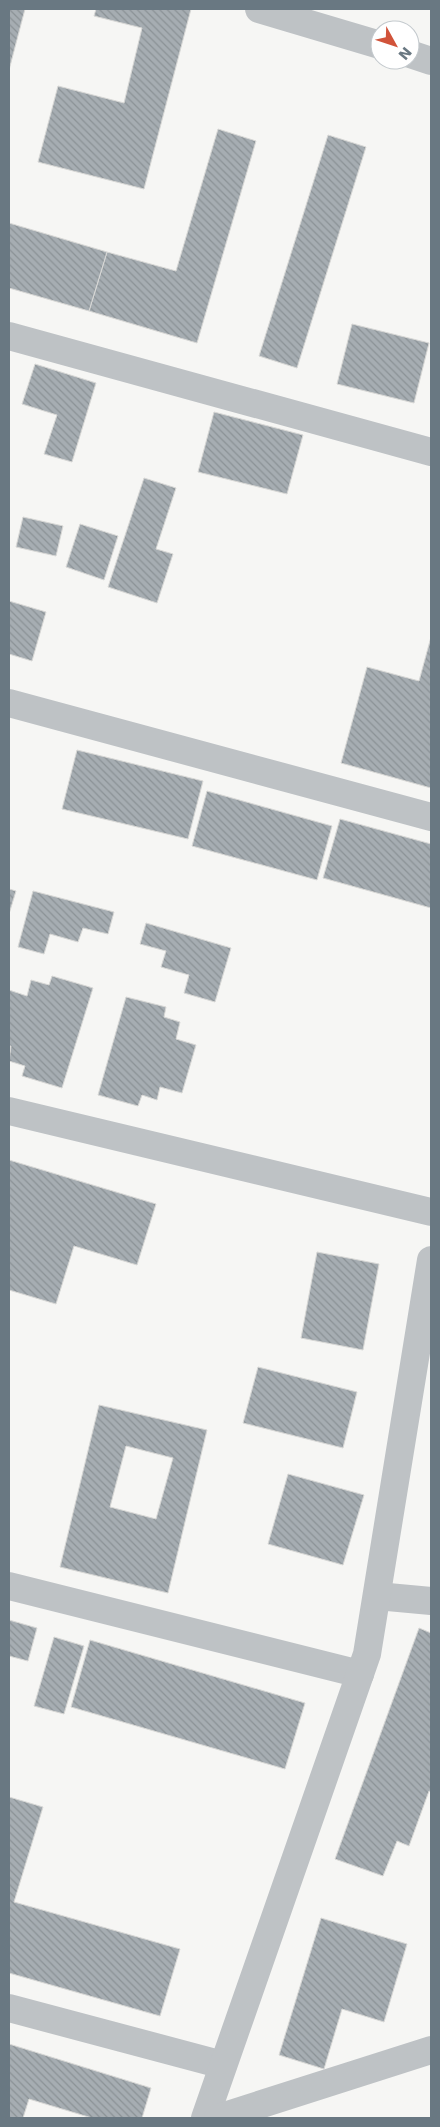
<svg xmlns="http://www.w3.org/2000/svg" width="440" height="2127" viewBox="0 0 440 2127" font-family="'DejaVu Sans',sans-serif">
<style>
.building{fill:url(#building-back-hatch);stroke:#d8d8d6;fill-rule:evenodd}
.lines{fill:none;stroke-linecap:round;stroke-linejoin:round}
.minor{stroke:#bec2c5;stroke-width:28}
</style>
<defs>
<pattern id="building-back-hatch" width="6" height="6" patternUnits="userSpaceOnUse" patternTransform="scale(1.25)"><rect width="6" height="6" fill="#a6adb2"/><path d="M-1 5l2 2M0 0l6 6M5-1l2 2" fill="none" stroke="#8b9296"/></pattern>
</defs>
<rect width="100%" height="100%" fill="#f6f6f4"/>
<g class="building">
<polygon points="9,9 25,9 9,70"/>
<polygon points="96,9 191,9 144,189 38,162 58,86 124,103 142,28 94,16"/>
<polygon points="218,129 256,141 197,343 89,311 107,252 176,271"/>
<polygon points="328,135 366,147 297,368 259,356"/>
<polygon points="9,223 107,252 89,311 9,288"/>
<polygon points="352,324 429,343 414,403 337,384"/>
<polygon points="35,364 96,383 72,462 44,454 57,415 22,404"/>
<polygon points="214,412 303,435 287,494 198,472"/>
<polygon points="144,478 176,488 156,549 173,554 157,603 108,587"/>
<polygon points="23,517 63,526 56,556 16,547"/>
<polygon points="80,524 118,536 104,580 66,567"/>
<polygon points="9,601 46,612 32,661 9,654"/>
<polygon points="431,637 431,788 341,763 367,667 419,681"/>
<polygon points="77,750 203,781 188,839 62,809"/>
<polygon points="207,791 332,826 317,880 192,846"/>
<polygon points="340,819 431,844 431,908 323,878"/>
<polygon points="9,889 16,891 9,914"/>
<polygon points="33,891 114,912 108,934 83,928 78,942 50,934 44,954 18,947"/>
<polygon points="146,923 231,948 215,1002 184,993 189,975 161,967 166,951 140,944"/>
<polygon points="52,976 93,988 62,1088 22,1076 25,1066 9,1061 11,1046 9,1046 9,990 27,996 31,980 49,985"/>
<polygon points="126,997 166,1007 164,1017 180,1022 176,1039 196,1045 182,1093 160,1087 157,1100 142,1095 138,1106 98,1095"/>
<polygon points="9,1160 156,1204 137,1265 74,1246 56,1304 9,1290"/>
<polygon points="317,1252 379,1264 363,1350 301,1338"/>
<polygon points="258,1367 357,1392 343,1448 243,1423"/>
<path d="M99,1405l108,25 -39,163 -108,-26zM126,1446l47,12 -17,61 -46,-12z"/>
<polygon points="288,1474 364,1495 343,1565 268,1544"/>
<polygon points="9,1620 37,1628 28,1661 9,1656"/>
<polygon points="419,1628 431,1633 431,1792 429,1791 409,1846 397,1841 383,1876 335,1859"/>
<polygon points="54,1637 84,1646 64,1714 34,1706"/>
<polygon points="90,1640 305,1703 285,1769 71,1707"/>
<polygon points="9,1797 43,1807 14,1902 180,1949 160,2016 9,1973"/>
<polygon points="321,1918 407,1944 384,2022 342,2009 324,2069 279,2055"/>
<polygon points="9,2044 151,2088 142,2118 92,2118 29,2099 23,2118 9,2118"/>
</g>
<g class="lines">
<g class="minor">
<polyline points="259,9 380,45"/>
<polyline points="410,54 431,61"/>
<polyline points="9,336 431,452"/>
<polyline points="9,703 431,817"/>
<polyline points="9,1111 431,1212"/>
<polyline points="9,1586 360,1674"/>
<polyline points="377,1596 431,1601"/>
<polyline points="9,2008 223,2065"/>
<polyline points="205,2118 367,1654 431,1260"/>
<polyline points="218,2118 431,2050"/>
</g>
</g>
<rect width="440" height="2127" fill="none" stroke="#697882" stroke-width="20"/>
<g transform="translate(395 45) rotate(130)"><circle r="24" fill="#ffffff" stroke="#c3c9cd"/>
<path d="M0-4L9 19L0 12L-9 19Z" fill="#d1533a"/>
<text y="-8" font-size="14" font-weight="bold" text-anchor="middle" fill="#697882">N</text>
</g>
</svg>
